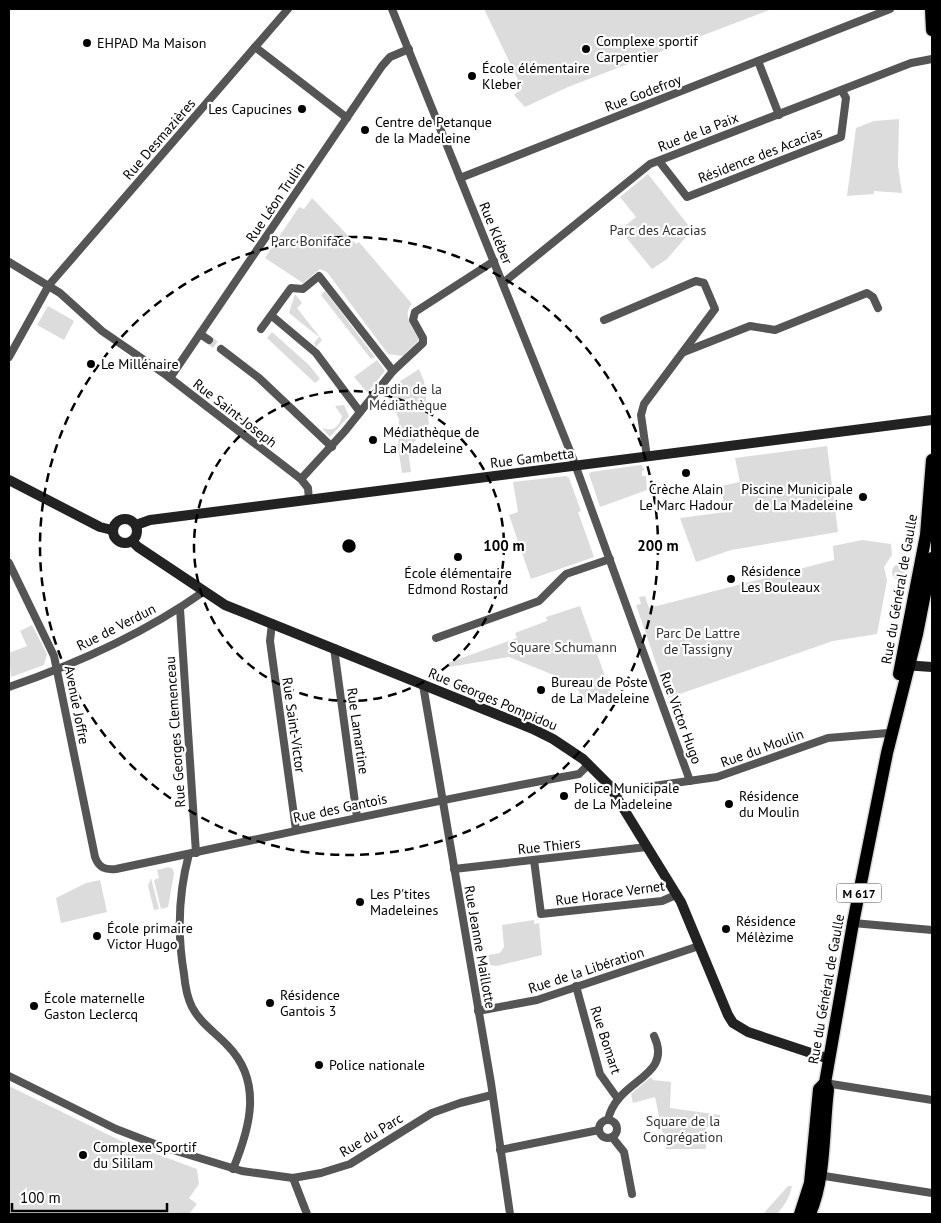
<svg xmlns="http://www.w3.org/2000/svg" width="941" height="1223" viewBox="0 0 941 1223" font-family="'PT Sans',sans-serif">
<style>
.green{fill:#dcdcdc}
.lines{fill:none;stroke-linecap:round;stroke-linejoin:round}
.street-tunnel{stroke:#d9d9d9;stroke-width:8;stroke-dasharray:8 4;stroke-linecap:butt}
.primary-casing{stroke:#dbdbdb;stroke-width:15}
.street{stroke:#555;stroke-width:8}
.secondary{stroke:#222;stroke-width:10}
.primary{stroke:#000;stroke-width:12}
.ring{fill:none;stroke:#000;stroke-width:2.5;stroke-dasharray:9 6}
.poi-dot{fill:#000;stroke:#fff;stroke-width:2}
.labels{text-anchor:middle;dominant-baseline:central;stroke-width:4.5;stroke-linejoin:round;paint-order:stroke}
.shield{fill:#fff;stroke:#4c4c4c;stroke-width:1}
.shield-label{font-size:12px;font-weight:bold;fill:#000}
.poi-label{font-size:14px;fill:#000;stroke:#fff;text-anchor:start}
.street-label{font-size:14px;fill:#000;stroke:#fff}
.park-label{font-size:14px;fill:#333;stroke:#fff}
.centre{fill:#000;stroke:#fff;stroke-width:2.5}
.ring-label{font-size:15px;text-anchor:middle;font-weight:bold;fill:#000;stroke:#fff;stroke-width:4.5;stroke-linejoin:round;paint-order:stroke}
</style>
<rect width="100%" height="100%" fill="#fff"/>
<g class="green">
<polygon points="484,9 772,9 568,87 525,107 514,95 522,88"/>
<polygon points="899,119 898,166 902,193 874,191 874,194 847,196 856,128 874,121"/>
<polygon points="648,174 692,230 667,259 652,269 620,230 636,217 620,197"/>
<path d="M312,198l44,46 3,-2 53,62c-11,12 2,25 7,36l-16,16 -15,-2 -61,-82 -7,-3 -17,14 -38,-25 34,-51 5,2z"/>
<polygon points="325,291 375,357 371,359 321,295"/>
<polygon points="295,294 302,303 297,308 322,340 316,347 314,343 319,337 289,313"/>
<polygon points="48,306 74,321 64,340 37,325"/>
<polygon points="272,332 309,365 320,379 315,383 267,338"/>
<polygon points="377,360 385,371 368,392 366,391 354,377"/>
<polygon points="419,369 424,381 429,424 408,450 411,472 402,473 398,447 399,419 385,391"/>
<path d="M344,405l5,11 -19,21 -8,-9c12,4 17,-1 20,-12l-7,-10z"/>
<polygon points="827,446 838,532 731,550 696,562 680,518 725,512 721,486 740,482 735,458"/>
<polygon points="641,465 645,470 642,471 642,476 646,476 647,490 600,507 589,474 591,472"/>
<polygon points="566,476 569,478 581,511 578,512 594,557 531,579 509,515 518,512 513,482"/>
<polygon points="862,540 891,544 892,555 884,567 887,581 877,634 833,641 668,698 636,605 641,604 639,597 645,596 649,608 834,560 833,546"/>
<circle cx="900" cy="572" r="8"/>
<polygon points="580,606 611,693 583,703 576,684 509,657 449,667 448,663 517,638 515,633 547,621 546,617"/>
<polygon points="32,625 47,654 44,665 11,677 9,653 27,646 20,631"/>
<polygon points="169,867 173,869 174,874 168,907 161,909 154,880 159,878 157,870"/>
<polygon points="151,878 159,909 154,910 148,886"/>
<polygon points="100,880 107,912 61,923 56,898 86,883"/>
<polygon points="534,920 534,924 539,923 542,955 496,966 490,965 488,955 500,953 504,947 502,925"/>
<polygon points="651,1077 653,1080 671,1082 670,1108 720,1115 720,1127 706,1127 706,1149 666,1149 655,1097 633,1103 631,1094"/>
<polygon points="9,1086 119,1140 197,1169 199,1184 189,1198 197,1204 189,1214 9,1214"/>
<path d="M788,1186h4c-2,11 -8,20 -15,28h-14z"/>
</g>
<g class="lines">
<polyline class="street-tunnel" points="209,340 221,349"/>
<defs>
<g id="primary">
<polyline points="931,9 932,30"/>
<polyline points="899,674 926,535 932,460"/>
<polyline points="800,1214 810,1183 819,1089 825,1083 853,923 887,753 917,634 932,558"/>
<path d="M810,1214c16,-38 13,-83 18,-124l-3,-7"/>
</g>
</defs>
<use href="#primary" class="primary-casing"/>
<g class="street">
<polyline points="392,9 572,456 690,781"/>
<polyline points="255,47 347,118"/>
<polyline points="758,61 779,115"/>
<polyline points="659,161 687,197 841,137 846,98 842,91"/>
<polyline points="460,178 890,9"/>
<polyline points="9,262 60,293 102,331 166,375 301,479"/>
<polyline points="503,283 650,164 911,63 932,59"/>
<polyline points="272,316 316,353 360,412"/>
<polyline points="604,320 696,281 704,283 715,309 644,404 641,415 647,457"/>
<polyline points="261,329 291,288 303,289 319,276 393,371 345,431 301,479 308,488 309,500"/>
<polyline points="200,334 209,340"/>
<polyline points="221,349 259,378 332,447"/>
<polyline points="684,352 750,326 775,330 867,293 873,297 878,308"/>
<polyline points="9,357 49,285 288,9"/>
<polyline points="393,371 423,343 423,338 413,320 415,312 494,261"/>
<polyline points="170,378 382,66 390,57 409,49"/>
<path d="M9,563l45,93 41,201c4,11 10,13 21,12 154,-32 308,-67 463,-95l10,-10"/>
<polyline points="180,609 196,853"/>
<polyline points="272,623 270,641 296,830"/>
<polyline points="436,638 539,601 566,574 610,559"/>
<polyline points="334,648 357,817"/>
<polyline points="423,685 491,1083 510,1214"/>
<path d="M9,687c67,-23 136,-54 194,-95"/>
<polyline points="615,794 625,790 717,777 828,738 888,733"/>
<path d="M189,854c-11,41 -12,79 -5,120 1,11 3,23 8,33 9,17 24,26 36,39 35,36 22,82 5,123"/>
<polyline points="534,860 541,914 662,901 676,895"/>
<polyline points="454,869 647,847"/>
<polyline points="853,923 932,930"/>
<polyline points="576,986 600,1074 618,1099"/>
<polyline points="478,1011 537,1000 699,946"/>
<polyline points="9,1076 116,1129 160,1146 242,1171 293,1178 321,1173 350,1164 432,1113 460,1103 492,1095"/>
<polyline points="825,1083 932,1100"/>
<path d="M608,1120c8,-41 66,-42 46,-84"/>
<circle cx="608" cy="1129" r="9"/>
<polyline points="612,1137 624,1152 632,1194"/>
<polyline points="500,1150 599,1130"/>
<polyline points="818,1175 932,1193"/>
<polyline points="293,1178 307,1214"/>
</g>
<g class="secondary">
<polyline points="9,480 100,527 112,530"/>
<circle cx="125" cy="531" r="12"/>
<polyline points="136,525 150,520 932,420"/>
<polyline points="132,541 138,547 225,605 533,729 553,739 583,759 609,785 681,902 728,1015 733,1023 748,1032 829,1059"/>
<polyline points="903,665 932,667"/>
</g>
<use href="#primary" class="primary"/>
</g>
<g class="ring">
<circle cx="349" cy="546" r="155"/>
<circle cx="349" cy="546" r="309"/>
</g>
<g class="poi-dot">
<circle cx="87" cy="43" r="5"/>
<circle cx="586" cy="49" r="5"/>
<circle cx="472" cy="76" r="5"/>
<circle cx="302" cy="109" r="5"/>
<circle cx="365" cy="130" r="5"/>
<circle cx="91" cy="364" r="5"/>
<circle cx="373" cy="440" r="5"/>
<circle cx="686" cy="473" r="5"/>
<circle cx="863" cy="497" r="5"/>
<circle cx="458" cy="557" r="5"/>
<circle cx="731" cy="579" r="5"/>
<circle cx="541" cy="690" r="5"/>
<circle cx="564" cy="796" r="5"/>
<circle cx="729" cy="804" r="5"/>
<circle cx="360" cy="902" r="5"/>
<circle cx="726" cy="929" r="5"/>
<circle cx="97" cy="936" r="5"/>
<circle cx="270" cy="1003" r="5"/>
<circle cx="34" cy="1006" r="5"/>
<circle cx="319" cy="1065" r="5"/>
<circle cx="83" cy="1155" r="5"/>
</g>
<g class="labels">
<rect class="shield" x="836.5" y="883.5" width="45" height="19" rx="4"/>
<g class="shield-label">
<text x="859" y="893">M 617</text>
</g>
<g class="poi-label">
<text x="596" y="41">Complexe sportif<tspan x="596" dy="16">Carpentier</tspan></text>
<text x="97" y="43">EHPAD Ma Maison</text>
<text x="482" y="68">École élémentaire<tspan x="482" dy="16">Kleber</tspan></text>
<text x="292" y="109" text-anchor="end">Les Capucines</text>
<text x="375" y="122">Centre de Petanque<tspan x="375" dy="16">de la Madeleine</tspan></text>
<text x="101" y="364">Le Millénaire</text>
<text x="383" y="432">Médiathèque de<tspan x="383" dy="16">La Madeleine</tspan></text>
<text x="686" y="489" text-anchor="middle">Crèche Alain<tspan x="686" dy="16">Le Marc Hadour</tspan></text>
<text x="853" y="489" text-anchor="end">Piscine Municipale<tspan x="853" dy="16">de La Madeleine</tspan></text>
<text x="741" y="571">Résidence<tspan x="741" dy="16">Les Bouleaux</tspan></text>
<text x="458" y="573" text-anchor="middle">École élémentaire<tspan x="458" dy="16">Edmond Rostand</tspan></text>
<text x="551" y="682">Bureau de Poste<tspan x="551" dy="16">de La Madeleine</tspan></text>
<text x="574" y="788">Police Municipale<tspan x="574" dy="16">de La Madeleine</tspan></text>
<text x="739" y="796">Résidence<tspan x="739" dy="16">du Moulin</tspan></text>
<text x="370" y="894">Les P'tites<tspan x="370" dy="16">Madeleines</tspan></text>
<text x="736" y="921">Résidence<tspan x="736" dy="16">Mélèzime</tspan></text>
<text x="107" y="928">École primaire<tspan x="107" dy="16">Victor Hugo</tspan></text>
<text x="280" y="995">Résidence<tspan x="280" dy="16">Gantois 3</tspan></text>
<text x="44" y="998">École maternelle<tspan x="44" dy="16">Gaston Leclercq</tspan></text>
<text x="329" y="1065">Police nationale</text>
<text x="93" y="1147">Complexe Sportif<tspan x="93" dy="16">du Sililam</tspan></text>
</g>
<g class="street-label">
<text transform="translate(643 93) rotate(-21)">Rue Godefroy</text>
<text transform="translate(698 132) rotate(-21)">Rue de la Paix</text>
<text transform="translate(159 139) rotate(-49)">Rue Desmazières</text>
<text transform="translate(760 155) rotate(-21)">Résidence des Acacias</text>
<text transform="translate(275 202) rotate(-56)">Rue Léon Trulin</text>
<text transform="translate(496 233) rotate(68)">Rue Kléber</text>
<text transform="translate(235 413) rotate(38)">Rue Saint-Joseph</text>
<text transform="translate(532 458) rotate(-7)">Rue Gambetta</text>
<text transform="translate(899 589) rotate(-80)">Rue du Général de Gaulle</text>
<text transform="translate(116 627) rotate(-27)">Rue de Verdun</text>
<text transform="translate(493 699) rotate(23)">Rue Georges Pompidou</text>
<text transform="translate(77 705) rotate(79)">Avenue Joffre</text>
<text transform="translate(681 718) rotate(70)">Rue Victor Hugo</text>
<text transform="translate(294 725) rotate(82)">Rue Saint-Victor</text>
<text transform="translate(358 731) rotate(82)">Rue Lamartine</text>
<text transform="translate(175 732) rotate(-94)">Rue Georges Clemenceau</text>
<text transform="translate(762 748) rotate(-20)">Rue du Moulin</text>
<text transform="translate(340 808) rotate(-12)">Rue des Gantois</text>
<text transform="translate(549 846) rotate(-6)">Rue Thiers</text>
<text transform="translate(610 893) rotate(-8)">Rue Horace Vernet</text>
<text transform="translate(480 947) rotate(80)">Rue Jeanne Maillotte</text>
<text transform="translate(586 970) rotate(-18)">Rue de la Libération</text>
<text transform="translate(826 989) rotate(-80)">Rue du Général de Gaulle</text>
<text transform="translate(606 1040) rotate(72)">Rue Bomart</text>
<text transform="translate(371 1135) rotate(-31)">Rue du Parc</text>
</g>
<g class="park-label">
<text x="658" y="230">Parc des Acacias</text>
<text x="311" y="241">Parc Boniface</text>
<text x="408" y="389">Jardin de la<tspan x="408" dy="16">Médiathèque</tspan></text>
<text x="698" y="633">Parc De Lattre<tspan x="698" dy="16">de Tassigny</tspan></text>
<text x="563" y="647">Square Schumann</text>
<text x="683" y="1121">Square de la<tspan x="683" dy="16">Congrégation</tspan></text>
</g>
</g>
<circle cx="349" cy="546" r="8" class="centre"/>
<g class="ring-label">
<text x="504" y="551">100 m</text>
<text x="658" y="551">200 m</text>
</g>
<rect width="941" height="1223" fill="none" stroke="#000000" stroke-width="20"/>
<path d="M12 1203v8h155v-8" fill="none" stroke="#000000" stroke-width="2.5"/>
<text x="20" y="1203" font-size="15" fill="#000000" stroke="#ffffff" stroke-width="4" paint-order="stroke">100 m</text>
</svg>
